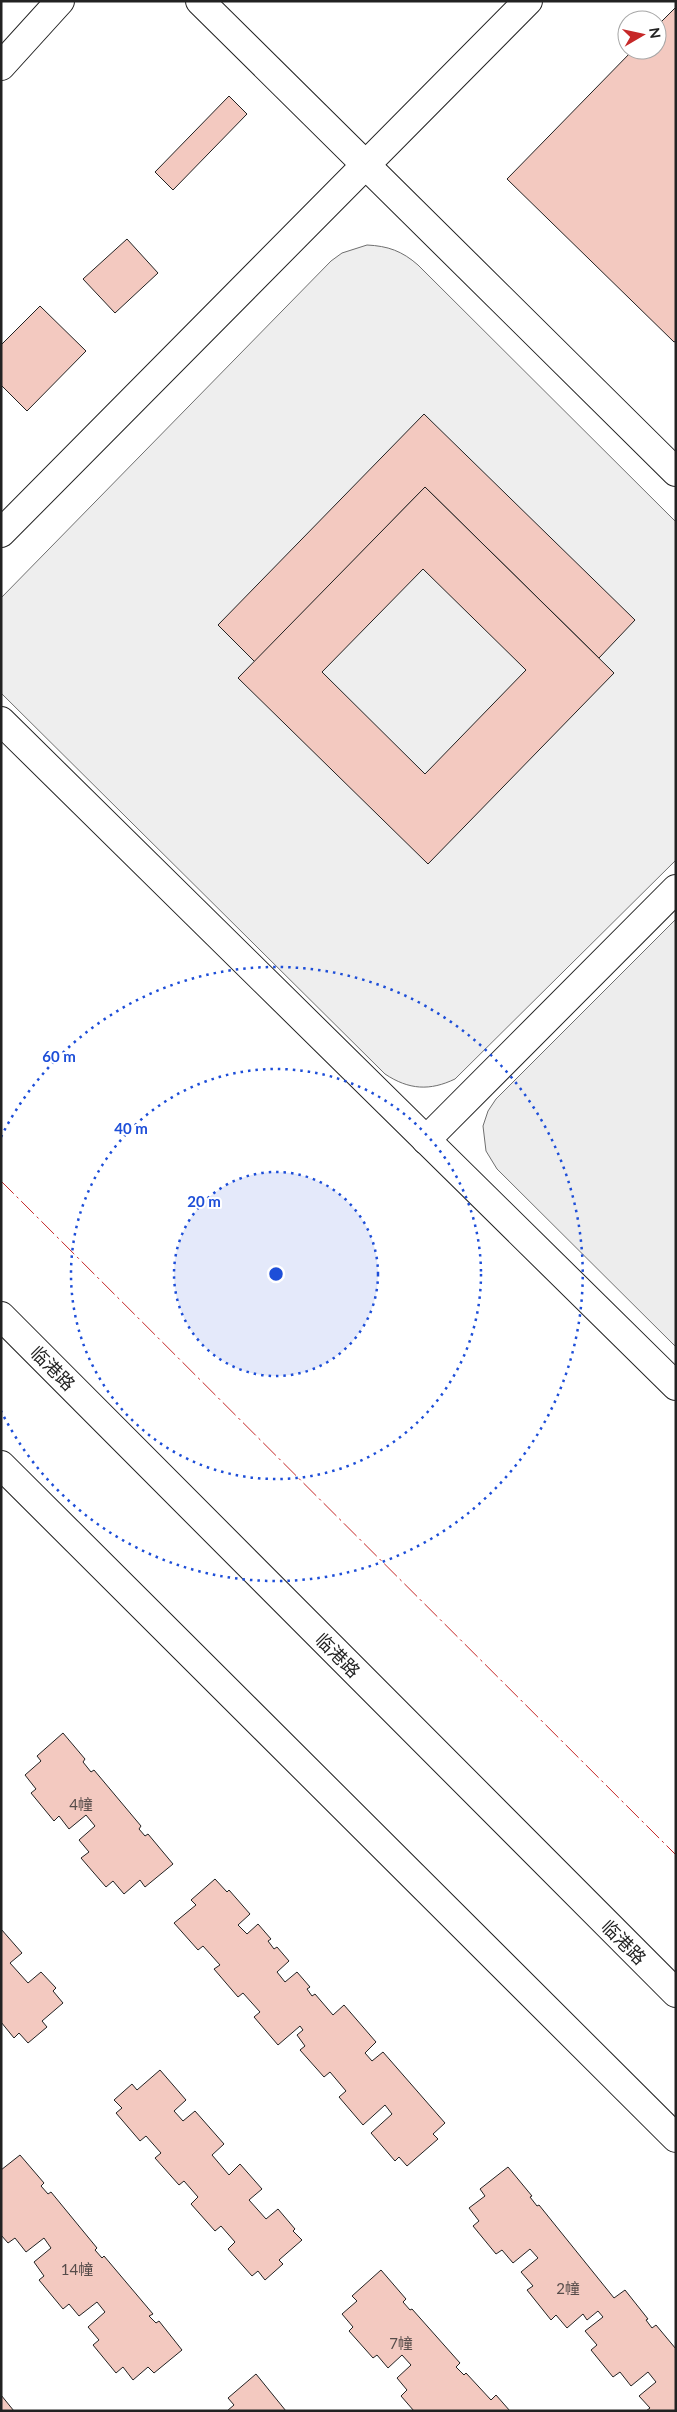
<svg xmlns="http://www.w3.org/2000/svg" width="677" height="2412" viewBox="0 0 677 2412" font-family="Lato,'Noto Sans SC',sans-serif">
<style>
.green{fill:#eee;stroke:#6f6f6f}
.parking{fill:#ededed;stroke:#6f6f6f}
.building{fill:#f3c9c0;stroke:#222;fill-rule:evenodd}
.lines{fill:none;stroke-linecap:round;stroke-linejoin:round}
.minor-casing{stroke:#222;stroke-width:30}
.major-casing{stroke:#222;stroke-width:30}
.minor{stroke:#fff;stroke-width:28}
.major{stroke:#fff;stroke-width:28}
.power{stroke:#c62828;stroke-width:1;stroke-dasharray:18 4 2.5 4;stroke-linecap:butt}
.ring{fill:none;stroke:#1d4ed8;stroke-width:2.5;stroke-dasharray:2.5 5}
.labels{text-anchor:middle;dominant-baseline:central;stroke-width:4;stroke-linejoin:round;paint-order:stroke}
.number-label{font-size:15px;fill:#564c4a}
.street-label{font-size:18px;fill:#222;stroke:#fff}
.centre{fill:#1d4ed8;stroke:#fff;stroke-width:2.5}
.ring-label{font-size:15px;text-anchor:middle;font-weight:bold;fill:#1d4ed8;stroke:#fff;stroke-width:4;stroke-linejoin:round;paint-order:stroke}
</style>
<rect width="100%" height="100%" fill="#fff"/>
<path class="green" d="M367,245c21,1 35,6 51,20l258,257v338l-221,219c-25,12 -46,11 -70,-5l-384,-381v-95l330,-337 11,-8z"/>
<polygon class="parking" points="676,919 676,1347 497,1169 486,1151 483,1126 488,1111 496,1099"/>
<g class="building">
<polygon points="676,7 676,341 674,342 507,179 633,50 657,50 657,26"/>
<polygon points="229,96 247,114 173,190 155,172"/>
<polygon points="127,239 158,273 115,313 83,279"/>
<polygon points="40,306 86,351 27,411 1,385 1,345"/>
<polygon points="424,414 635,620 599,658 425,487 255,662 218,625"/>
<path d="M425,487l189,186 -186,191 -190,-186zM423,569l103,101 -101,104 -103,-102z"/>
<polygon points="63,1733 85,1759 83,1762 91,1772 94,1770 141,1826 139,1829 145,1836 148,1834 173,1864 145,1887 140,1880 124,1894 113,1881 106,1887 81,1858 89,1852 79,1840 95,1826 86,1815 69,1829 59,1816 54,1821 31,1793 36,1789 25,1775 41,1761 37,1756"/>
<polygon points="215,1879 227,1892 229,1890 250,1914 238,1925 247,1934 258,1924 271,1939 268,1941 274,1949 277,1947 289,1961 277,1972 285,1982 297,1972 310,1987 307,1989 312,1996 315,1994 333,2015 344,2005 376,2042 365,2053 372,2061 383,2052 445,2123 433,2134 438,2139 407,2166 399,2157 395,2161 371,2133 392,2114 385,2105 363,2125 339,2097 346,2091 330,2072 324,2077 300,2050 305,2046 297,2035 303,2030 300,2026 278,2045 254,2017 260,2012 243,1993 238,1997 214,1969 220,1965 203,1946 198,1950 174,1923 196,1905 191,1900"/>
<polygon points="1,1929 22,1953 10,1963 28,1983 41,1972 56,1988 53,1991 63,2003 42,2021 47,2027 28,2043 19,2033 14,2038 1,2022"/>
<polygon points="160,2070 186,2100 174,2111 183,2121 195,2111 224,2144 212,2155 229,2175 240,2164 262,2189 249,2200 266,2219 278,2209 295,2229 293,2231 302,2240 279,2260 283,2264 265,2280 258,2271 252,2276 228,2249 235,2242 221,2226 215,2231 191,2204 198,2197 184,2181 179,2185 155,2158 161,2153 146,2136 140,2141 116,2113 122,2108 114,2100 132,2084 137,2090"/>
<polygon points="20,2155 44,2183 41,2186 48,2194 51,2192 97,2248 95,2250 102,2258 104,2256 153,2314 149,2316 156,2323 159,2321 182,2350 154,2373 148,2367 133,2380 123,2367 116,2373 93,2345 99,2340 88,2327 105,2312 97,2302 79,2316 69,2304 63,2309 39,2280 44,2276 34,2262 51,2248 44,2238 26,2252 15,2238 8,2243 1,2235 1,2170"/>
<polygon points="508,2167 532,2196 530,2197 537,2206 539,2205 614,2298 625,2290 648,2319 646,2320 652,2328 656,2325 676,2349 676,2411 646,2411 650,2408 639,2396 656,2382 648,2372 631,2386 620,2372 613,2377 591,2350 597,2345 585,2331 603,2317 598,2311 587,2320 583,2314 567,2328 556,2315 551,2320 527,2290 533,2286 521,2272 538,2258 530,2249 513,2263 502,2250 496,2254 473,2226 479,2221 469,2208 485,2196 480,2189"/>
<polygon points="381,2270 406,2299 403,2302 410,2310 412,2309 460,2363 456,2367 464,2375 466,2373 491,2400 496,2395 510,2411 414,2411 401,2396 407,2390 397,2378 411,2365 402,2355 388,2368 377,2355 373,2358 349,2331 353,2327 342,2314 357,2301 352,2296"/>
<polygon points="256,2374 286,2411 227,2411 234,2405 228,2398"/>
<polygon points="1,2395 14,2411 1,2411"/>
</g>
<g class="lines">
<defs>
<g id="minor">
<polyline points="200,1 676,472"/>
<polyline points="1,66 60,1"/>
<polyline points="1,533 528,1"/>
<polyline points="1,721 676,1386"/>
<polyline points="426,1140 676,889"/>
</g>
<g id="major">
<polyline points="1,1316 676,1993"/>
<polyline points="1,1465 676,2138"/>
</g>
</defs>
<use href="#minor" class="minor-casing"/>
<use href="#major" class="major-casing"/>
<use href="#minor" class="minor"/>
<use href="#major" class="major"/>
<polyline class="power" points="1,1181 676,1855"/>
</g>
<circle cx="276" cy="1274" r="102" fill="#1d4ed8" fill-opacity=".12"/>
<g class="ring">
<circle cx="276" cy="1274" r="102"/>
<circle cx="276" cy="1274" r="205"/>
<path d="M1 1137A307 307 0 1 1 1 1411"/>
</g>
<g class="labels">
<g class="number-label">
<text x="81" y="1804">4幢</text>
<text x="77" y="2269">14幢</text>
<text x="568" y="2288">2幢</text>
<text x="401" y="2343">7幢</text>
</g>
<g class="street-label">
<text transform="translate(53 1368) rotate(45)">临港路</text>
<text transform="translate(338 1655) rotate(45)">临港路</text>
<text transform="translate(624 1942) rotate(45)">临港路</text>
</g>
</g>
<circle cx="276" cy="1274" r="8" class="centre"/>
<g class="ring-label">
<text x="59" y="1062">60 m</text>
<text x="131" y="1134">40 m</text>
<text x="204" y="1207">20 m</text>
</g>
<rect width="677" height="2412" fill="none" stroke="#222222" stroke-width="5"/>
<g transform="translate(642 35) rotate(81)"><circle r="24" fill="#ffffff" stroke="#a7a7a7"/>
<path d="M0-4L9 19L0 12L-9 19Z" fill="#c62828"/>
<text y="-8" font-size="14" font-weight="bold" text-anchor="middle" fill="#222222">N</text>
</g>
</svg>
